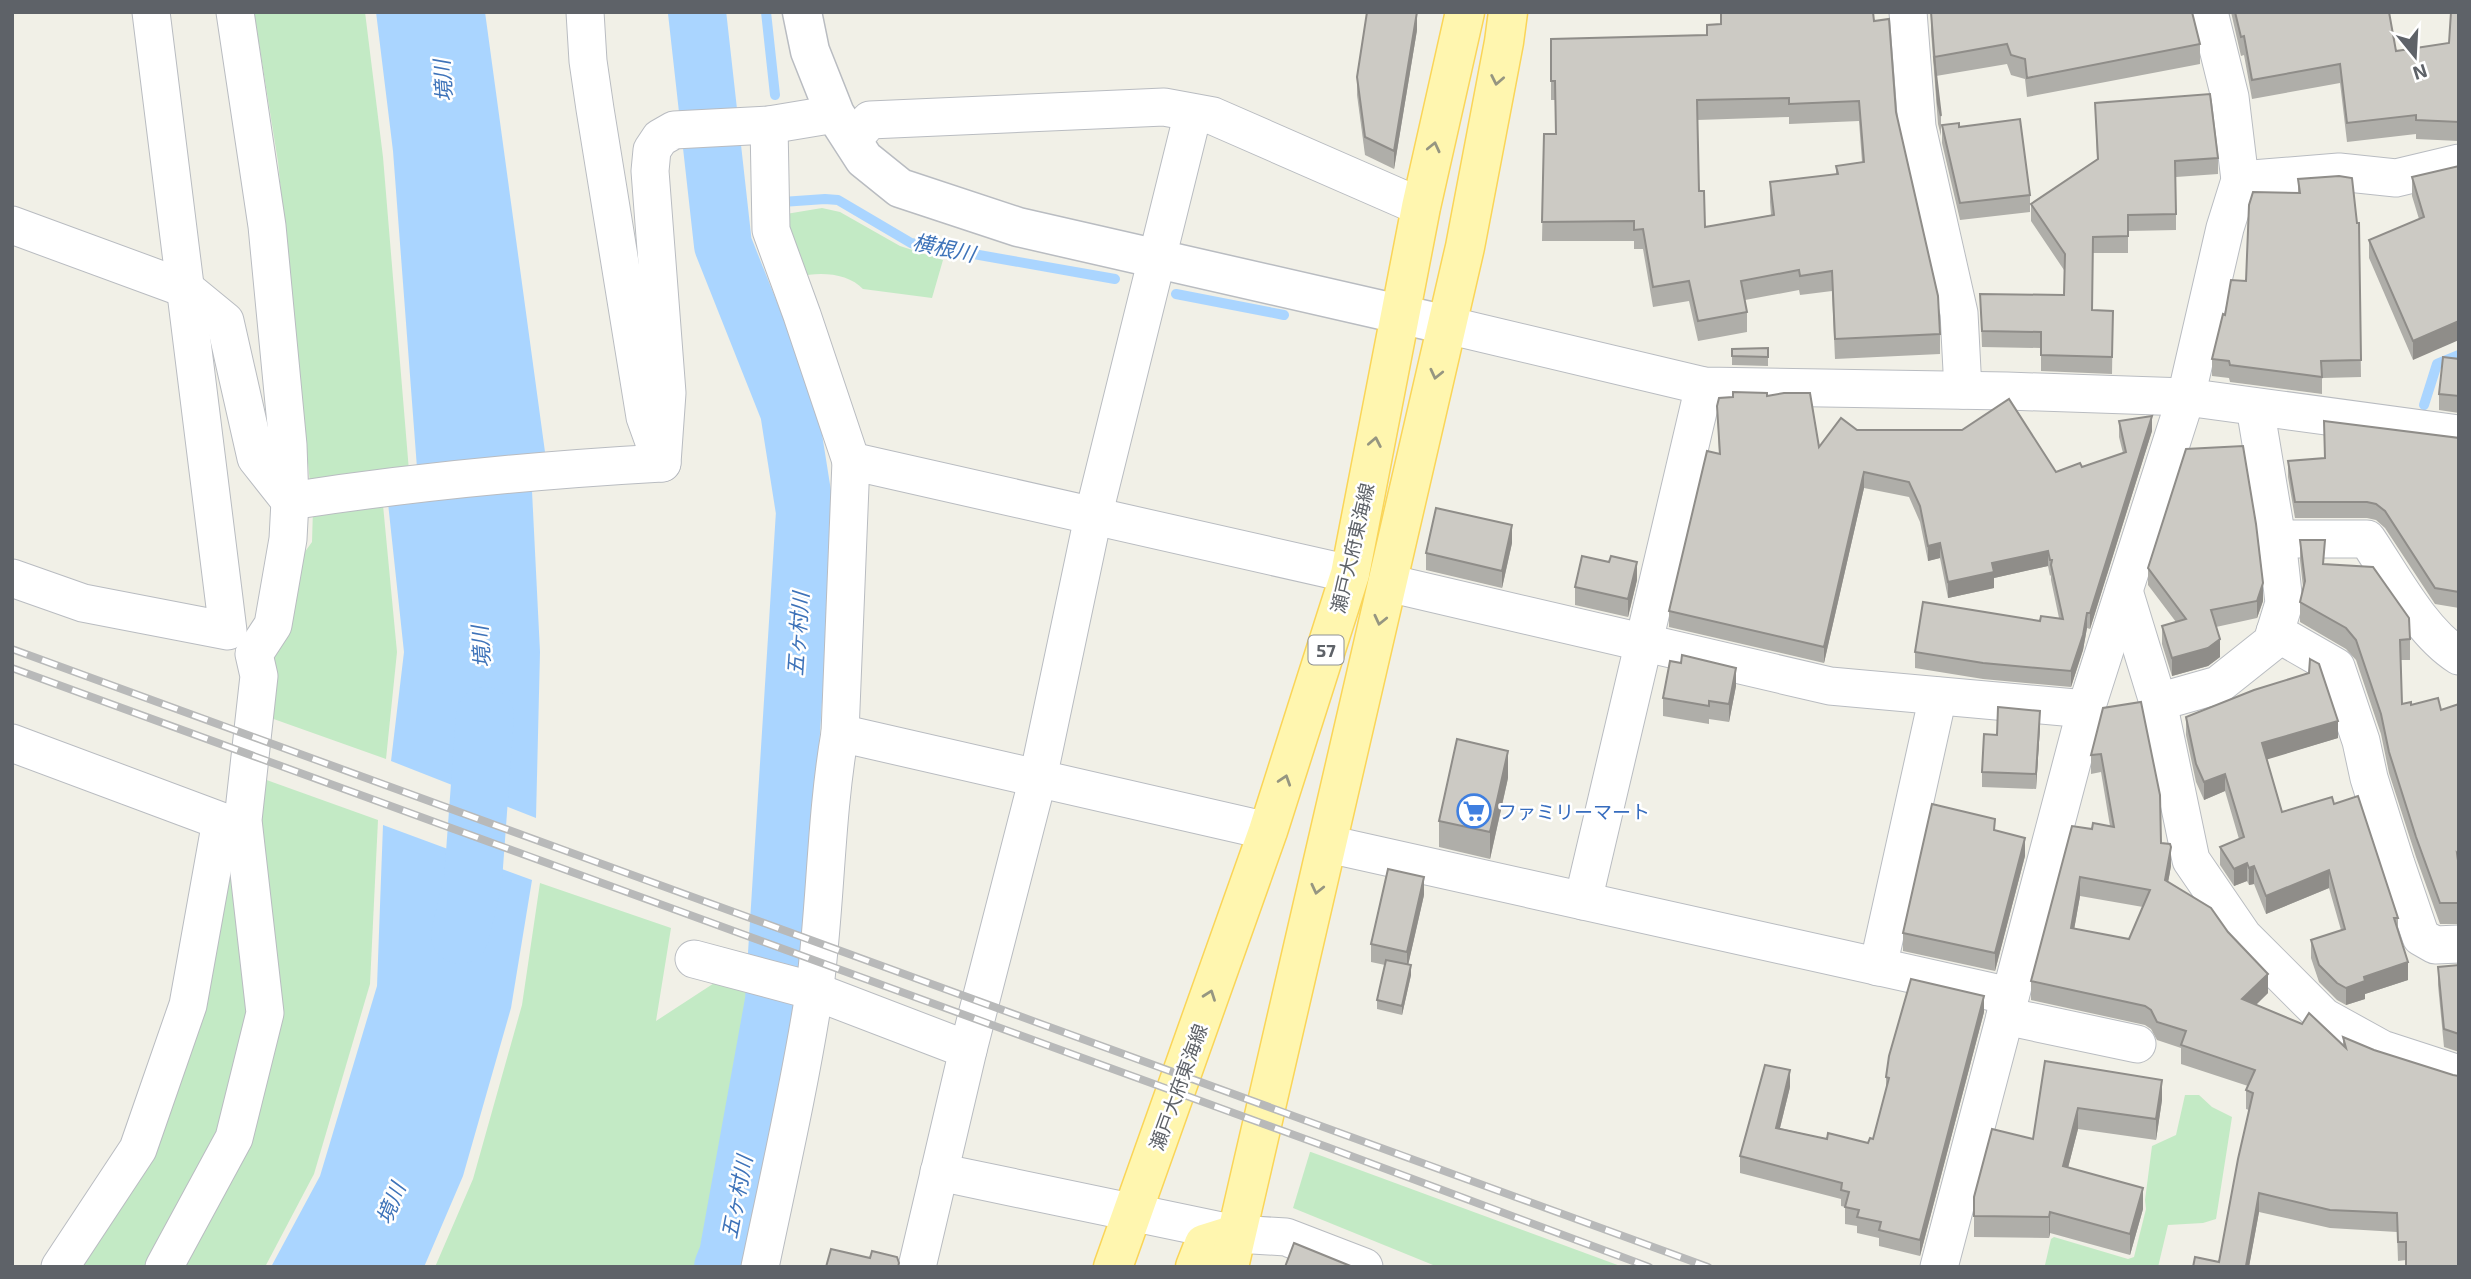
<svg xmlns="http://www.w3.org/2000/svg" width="2471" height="1279" viewBox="0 0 2471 1279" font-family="'Exo 2','Noto Sans JP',sans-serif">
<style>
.green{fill:#c3eac5}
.water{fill:#aad5ff}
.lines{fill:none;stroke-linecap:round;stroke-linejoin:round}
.stream{stroke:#aad5ff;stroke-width:10}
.river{stroke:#aad5ff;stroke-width:58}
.minor-casing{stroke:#b9bcc1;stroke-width:39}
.tertiary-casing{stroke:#b9bcc1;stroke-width:41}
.primary-casing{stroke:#fad558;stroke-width:41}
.minor{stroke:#fff;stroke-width:37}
.tertiary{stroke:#fff;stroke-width:38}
.primary{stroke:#fff6af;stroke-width:38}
.rail-casing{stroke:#b8b9b9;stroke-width:8}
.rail{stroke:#fff;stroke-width:5;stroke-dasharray:16;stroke-linecap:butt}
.wall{fill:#afaea9;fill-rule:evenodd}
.shaded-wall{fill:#8f8d89}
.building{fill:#cccac4;stroke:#8f8d89;stroke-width:2;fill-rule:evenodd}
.oneway{stroke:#969681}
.labels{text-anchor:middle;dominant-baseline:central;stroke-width:5;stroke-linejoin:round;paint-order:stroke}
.shield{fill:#fff;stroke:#8e9195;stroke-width:2}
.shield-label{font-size:18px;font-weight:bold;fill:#5e6268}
.street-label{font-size:19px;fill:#5e6268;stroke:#fff}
.shop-label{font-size:19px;fill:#366cbe;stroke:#fff;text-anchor:start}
.water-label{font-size:21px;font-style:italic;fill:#3e73b9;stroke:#fff}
</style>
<rect width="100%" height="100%" fill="#f1f0e7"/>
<g class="green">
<polygon points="254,12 365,12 383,157 409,471 310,483 278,162"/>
<path d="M822,208l18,4 60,34 43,14 -11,38 -69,-9c-14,-16 -45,-18 -64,-12l-19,-62z"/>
<polygon points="383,505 397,652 386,759 268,717 270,680 291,571 312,542 313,509"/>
<polygon points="261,778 378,820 370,984 314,1174 265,1267 78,1267"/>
<polygon points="540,883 671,928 656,1021 725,976 750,981 717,1253 710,1267 435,1267 473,1179 522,1005"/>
<polygon points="2185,1095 2199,1095 2212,1107 2232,1117 2216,1219 2203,1223 2168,1225 2158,1267 2042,1267 2045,1265 2051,1239 2054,1237 2128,1259 2134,1257 2146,1209 2145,1200 2152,1146 2176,1135"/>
<polygon points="1310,1152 1311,1152 1623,1267 1438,1267 1293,1208"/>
</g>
<g class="water">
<polygon points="376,12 485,12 545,452 417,468 393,151"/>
<polygon points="532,491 540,652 536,818 391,761 404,652 388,503"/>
<polygon points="383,825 532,880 511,1008 463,1176 424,1267 271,1267 320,1176 377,986"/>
</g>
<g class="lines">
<g class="stream">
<polyline points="766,12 775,95"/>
<polyline points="782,202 825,199 838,200 911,243 1115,279"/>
<polyline points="1176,294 1284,315"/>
<polyline points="2424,405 2437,364 2459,355"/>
</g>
<g class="river">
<polyline points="697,12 723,245 789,411 805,512 774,1001 728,1255 723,1267"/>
<polyline points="460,935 473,880 485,716"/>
</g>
<defs>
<g id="minor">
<polyline points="585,12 588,61 595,109 645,417 654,442"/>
<polyline points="1908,12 1917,127 1959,313 1963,390"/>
<polyline points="769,125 771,230 802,315 851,461"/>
<polyline points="852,140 870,120 1164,107 1213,116 1421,207"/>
<polyline points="2240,180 2339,172 2396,178 2459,163"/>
<polyline points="12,225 186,289 225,321 256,458 290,501"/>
<polyline points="1447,325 1704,386 2007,391 2186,397 2459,434"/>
<polyline points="662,463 667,393 650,171 652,150 660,138 674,130 769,125 835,114"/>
<path d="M290,501c123,-19 248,-31 372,-38"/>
<path d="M2277,539h90c25,37 54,93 92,117"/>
<polyline points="12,578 83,603 228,631 151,12"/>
<polyline points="1388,583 1830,686 2086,709"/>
<polyline points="2124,591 2158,702 2191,860 2243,936 2324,1017 2382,1049 2459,1074"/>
<polyline points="2275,632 2336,667 2361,741 2369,778 2396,864 2421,937 2435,945 2459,944"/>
<polyline points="2158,702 2218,685 2272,642 2284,603 2277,539 2255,407"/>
<polyline points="840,733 1268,831"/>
<polyline points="12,743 221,821 188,1005 138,1149 60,1267"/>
<polyline points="1328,844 2010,996"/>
<polyline points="1583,901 1704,386"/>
<polyline points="694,959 814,991 968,1050 917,1267"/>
<polyline points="1878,967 1938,696"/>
<polyline points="2005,1016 2137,1044"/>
<polyline points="968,1050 1038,778 1093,517 1193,113"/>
<polyline points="939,1172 1236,1234 1286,1237 1364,1267"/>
<polyline points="164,1267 234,1138 265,1013 243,820 259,676 254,654 273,625 288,539 290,501 288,445 267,226 235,12"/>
<path d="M760,1267c19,-91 40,-182 54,-273 12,-87 11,-175 26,-261l11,-272 499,113"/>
<polyline points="1939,1267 2086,709 2186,397 2225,228 2240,180 2230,97 2209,12"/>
</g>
<polyline id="tertiary" points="802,12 810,51 835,114 864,159 900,188 1018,227 1447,325"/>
<g id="primary">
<polyline points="1113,1267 1268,831 1350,574 1421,207 1465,12"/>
<polyline points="1195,1267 1204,1244 1236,1234"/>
<polyline points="1229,1267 1465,247 1504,42 1508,12"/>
</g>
</defs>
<use href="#minor" class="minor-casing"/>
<use href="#tertiary" class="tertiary-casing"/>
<use href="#primary" class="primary-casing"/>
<use href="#minor" class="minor"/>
<use href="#tertiary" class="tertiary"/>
<use href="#primary" class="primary"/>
<defs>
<g id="rail">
<polyline points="12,649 1708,1267"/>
<polyline points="12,668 1327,1147 1649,1267"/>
</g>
</defs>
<use href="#rail" class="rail-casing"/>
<use href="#rail" class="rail"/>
</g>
<g class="wall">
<polygon points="1931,12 2200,44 2200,64 2027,97 2025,79 2011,75 2007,64 1936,76 1941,116 1941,136 1938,124 1931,32"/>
<polygon points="2231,12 2389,12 2396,51 2449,43 2459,12 2459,141 2416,139 2416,134 2347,142 2340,83 2252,99 2244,55 2241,56"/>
<path d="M1874,21l22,91 44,222v20l-105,5 -3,-68 -32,4 -1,-5 -54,10 2,12v20l-49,9 -9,-40 -36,6 -10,-58h-9v-8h-92l2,-107h11v-34h-4v-61l156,-4 14,-11zM1789,117v7l70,-3 3,41 -26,4v8l-66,8v20l1,13 -66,12 -6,-36 -2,-71z"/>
<polygon points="1417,30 1394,169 1365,155 1357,95 1357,77"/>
<polygon points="2095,103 2218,158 2218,174 2176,177 2176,230 2128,231 2128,253 2093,253 2092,310 2113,311 2112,374 2041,371 2041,348 1982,347 1980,294 2064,295 2064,270 2031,221 2031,204 2097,159"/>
<polygon points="1942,125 1959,127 2030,195 2030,212 1960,220 1942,143"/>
<polygon points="2459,166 2413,360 2369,258 2369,240 2419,219 2412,196 2412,177"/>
<polygon points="2298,179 2357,223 2359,223 2361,377 2322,378 2322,394 2230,382 2229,378 2212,376 2212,359 2225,315 2298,193"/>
<polygon points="1768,348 1768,366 1732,365 1732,349"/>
<polygon points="2459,359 2459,413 2439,410 2439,394"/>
<polygon points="1767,396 1819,447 1857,430 2056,472 2082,467 2123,453 2119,437 2119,421 2152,431 2090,629 2087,628 2083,650 2071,687 1983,679 1915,668 1915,652 2040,621 2059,618 2051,580 2051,575 2050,576 2048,566 1994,578 1994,588 1948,598 1940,558 1928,561 1920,522 1909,497 1864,488 1824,663 1669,627 1669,611 1719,454 1717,406"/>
<polygon points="2459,438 2459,608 2435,604 2385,528 2376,520 2367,518 2295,518 2288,477 2288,461 2325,458"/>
<polygon points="2300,540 2324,564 2410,639 2410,660 2401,660 2402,704 2411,705 2441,710 2459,704 2459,924 2440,924 2416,857 2389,773 2381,734 2356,660 2346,649 2300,622 2300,602 2303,587 2300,560"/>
<polygon points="1512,543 1502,588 1426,570 1426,553"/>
<polygon points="2148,568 2263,601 2257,618 2216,627 2220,657 2208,666 2172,676 2162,644 2162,626 2176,622 2148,585"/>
<polygon points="1637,580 1628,617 1575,605 1575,587"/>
<polygon points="1681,663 1736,686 1729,722 1709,719 1709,724 1663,716 1663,698"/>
<path d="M2103,708l68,158 -3,16 100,111 -12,12 87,40v-8l116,230h-53v-7l-8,1 -1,-29 -67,-4 -71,-16 -10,54 -30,-4 30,-152 -3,-1v-19l2,-4 -67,-22v-16l-24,-8 -6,-11 -6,-4 -114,-25v-19l61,-152 18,-3 -9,-54 -10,2v-19zM2080,896l63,11 -14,32 -55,-10z"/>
<polygon points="2186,717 2338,738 2266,759 2282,812 2334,804 2398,918 2398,932 2408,980 2365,994 2365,999 2346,1005 2337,1000 2319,982 2311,958 2311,940 2341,930 2329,888 2266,914 2254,884 2249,885 2247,881 2234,886 2220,865 2220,847 2239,839 2225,791 2204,800 2196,782 2186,735"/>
<polygon points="2040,726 2036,789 1982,787 1982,772 1997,735"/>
<polygon points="1508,778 1490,859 1439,847 1439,821"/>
<polygon points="2025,856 1995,971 1903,951 1903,933"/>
<polygon points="1424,895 1408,965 1411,975 1402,1015 1377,1009 1377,1000 1385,965 1371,962 1371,944"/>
<polygon points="2459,965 2459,1052 2444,1047 2438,985 2438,967"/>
<polygon points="1984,1012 1920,1256 1879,1246 1879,1238 1857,1233 1857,1226 1845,1224 1845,1207 1841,1206 1841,1199 1740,1173 1740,1156 1790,1087 1780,1128 1827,1139 1868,1143 1873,1139 1886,1091 1886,1077"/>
<polygon points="2045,1061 2162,1100 2156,1140 2078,1129 2068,1168 2143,1209 2130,1255 2050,1233 2049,1238 1974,1237 1974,1197 2033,1139"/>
</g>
<g class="shaded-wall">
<polygon points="1417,12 1417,30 1394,169 1394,151"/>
<polygon points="2459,321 2459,340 2413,360 2413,341"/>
<polygon points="2152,416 2152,431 2090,629 2090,613"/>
<polygon points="1864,472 1864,488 1824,663 1824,647"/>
<polygon points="1512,525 1512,543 1502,588 1502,571"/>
<polygon points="1940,543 1940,558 1928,561 1928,546"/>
<polygon points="2048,551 2048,566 1994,578 1994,588 1948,598 1948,582 1992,563"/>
<polygon points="1637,562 1637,580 1628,617 1628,599"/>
<polygon points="2263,583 2263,601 2257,618 2257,601"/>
<polygon points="2087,613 2087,628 2083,650 2071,687 2071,671"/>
<polygon points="2220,639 2220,657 2208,666 2172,676 2172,658"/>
<polygon points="1736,668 1736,686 1729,722 1729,704"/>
<polygon points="2040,711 2040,726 2036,789 2036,774"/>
<polygon points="2338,721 2338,738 2262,761 2262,743"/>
<polygon points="1508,751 1508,778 1490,859 1490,832"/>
<polygon points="2225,774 2225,791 2204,800 2204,782"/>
<polygon points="2025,838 2025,856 1995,971 1995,953"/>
<polygon points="2171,847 2171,866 2165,899 2165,880"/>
<polygon points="2247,863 2247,881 2234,886 2234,869"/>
<polygon points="2254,866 2254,884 2249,885 2249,868"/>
<polygon points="2329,870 2329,888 2266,914 2266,896"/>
<polygon points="1424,877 1424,895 1407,970 1407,952"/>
<polygon points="2080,877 2080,896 2071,947 2071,928"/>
<polygon points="2408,962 2408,980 2365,994 2365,999 2346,1005 2346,988 2364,977"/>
<polygon points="1411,965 1411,975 1402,1015 1402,1006"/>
<polygon points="2268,974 2268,993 2242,1018 2242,999"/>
<polygon points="1984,996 1984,1012 1920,1256 1920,1240"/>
<polygon points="1790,1070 1790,1087 1776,1144 1776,1128"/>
<polygon points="2162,1080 2162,1100 2156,1140 2156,1119"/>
<polygon points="2078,1108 2078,1129 2063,1187 2063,1166"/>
<polygon points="2143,1188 2143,1209 2130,1255 2130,1234"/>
<polygon points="2259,1193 2259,1212 2249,1267 2246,1267"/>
<polygon points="2050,1212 2050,1233 2049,1238 2049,1217"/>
</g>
<g class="building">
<polygon points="1367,12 1417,12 1394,151 1365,137 1357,77"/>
<path d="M1721,12h152l1,9 15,-2 7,93 42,184 2,38 -105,5 -3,-68 -32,5 -1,-6 -58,11 6,31 -49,9 -9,-40 -36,6 -10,-58 -9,1v-9l-92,1 2,-88h12l-1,-53h-4v-42l156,-4v-10l14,-1zM1789,98v6l70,-3 5,61 -28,4 2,8 -68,8 4,33 -69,12 -1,-36h-5l-2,-91z"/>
<polygon points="1931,12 2192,12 2200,44 2027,78 2025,59 2011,55 2007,44 1934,57 1941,116 1938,104"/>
<polygon points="2235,12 2389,12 2396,51 2449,43 2451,12 2459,12 2459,122 2416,120 2416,115 2347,123 2340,64 2252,80 2244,36 2241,37"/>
<polygon points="2210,94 2218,158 2175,161 2176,214 2128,215 2128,236 2093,237 2092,310 2113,311 2112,357 2041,355 2041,332 1982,331 1980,294 2064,295 2065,254 2031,204 2098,159 2095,103"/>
<polygon points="2020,119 2030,195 1960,203 1942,125 1959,123 1959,127"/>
<polygon points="2459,166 2459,321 2413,341 2369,240 2424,217 2412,177"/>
<polygon points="2339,176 2352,178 2357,223 2359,223 2361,360 2321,361 2322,377 2230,365 2229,361 2212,359 2223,314 2225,315 2231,280 2246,281 2249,205 2253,192 2300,193 2298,179"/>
<polygon points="1768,348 1768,357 1732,356 1732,349"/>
<polygon points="2443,357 2459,359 2459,396 2439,394"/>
<polygon points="1733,392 1767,393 1767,396 1784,393 1810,393 1819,447 1841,418 1857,430 1962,430 2009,399 2056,472 2080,463 2082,467 2126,452 2119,421 2152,416 2090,613 2087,613 2083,635 2071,671 1983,663 1915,652 1923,602 2040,621 2041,616 2063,619 2051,565 2052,560 2050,560 2048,551 1992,563 1994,572 1948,582 1940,543 1928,546 1920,506 1909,482 1864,472 1824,647 1669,611 1707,451 1720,454 1717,406 1719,398 1733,397"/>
<polygon points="2324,421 2459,438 2459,592 2435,588 2385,511 2376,504 2367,502 2295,502 2288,461 2325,458"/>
<polygon points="2243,446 2256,524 2263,583 2257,601 2211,610 2220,639 2208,648 2172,658 2162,626 2186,619 2148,568 2186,449"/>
<polygon points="1436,508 1512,525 1502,571 1426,553"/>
<polygon points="2300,540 2325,540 2323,564 2373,567 2409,618 2410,639 2400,640 2402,704 2411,702 2411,705 2438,698 2441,710 2459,704 2459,855 2457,853 2459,868 2459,903 2440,903 2416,837 2389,752 2381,714 2356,640 2346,628 2300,602 2305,581"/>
<polygon points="1582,556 1609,562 1611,556 1637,562 1628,599 1575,587"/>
<polygon points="1682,655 1736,668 1729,704 1709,701 1709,706 1663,698 1670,661 1681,663"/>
<polygon points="2310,659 2319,664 2338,721 2262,743 2282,812 2332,797 2334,804 2358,796 2398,918 2394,918 2408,962 2364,977 2365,981 2346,988 2337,983 2319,965 2311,940 2345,929 2329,870 2266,896 2254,866 2249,868 2247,863 2234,869 2220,847 2244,837 2225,774 2204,782 2196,764 2186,717 2254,690 2309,673"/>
<path d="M2141,702l19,93 1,48 9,1 1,3 -6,33 46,28 17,24 40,42 -26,25 60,25 7,-11 37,35 -3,-11 31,13 79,25 6,1v191h-53v-25h-8l-1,-29 -67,-3 -71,-17 -13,73 7,1h-60l2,-10 24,5 19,-103 15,-66 -7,-3 9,-20 -74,-25 5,-14 -29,-9 -6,-12 -6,-4 -114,-25 41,-155 20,3 1,-6 21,4 -13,-73 -10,1 12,-47zM2080,877l70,13 -21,49 -58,-11z"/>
<polygon points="1998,707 2040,711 2036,774 1982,772 1984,734 1997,735"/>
<polygon points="1457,739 1508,751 1490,832 1439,821"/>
<polygon points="1932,804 1995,819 1994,830 2025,838 1995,953 1903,933"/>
<polygon points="1388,869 1424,877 1407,952 1371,944"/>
<polygon points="1386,960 1411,965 1402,1006 1377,1000"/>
<polygon points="2459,965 2459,1034 2444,1029 2438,967"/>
<polygon points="1911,979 1984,996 1920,1240 1879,1230 1881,1222 1857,1217 1859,1210 1845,1207 1849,1192 1841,1190 1842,1183 1740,1156 1765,1065 1790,1070 1776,1128 1827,1139 1828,1133 1868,1143 1870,1138 1873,1139 1889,1078 1886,1077 1889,1056"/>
<polygon points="2045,1061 2162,1080 2156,1119 2078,1108 2063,1166 2143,1188 2130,1234 2050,1212 2049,1217 1974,1216 1974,1197 1992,1129 2033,1139"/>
<polygon points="1294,1243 1353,1267 1285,1267"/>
<polygon points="831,1249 870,1258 872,1251 897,1257 899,1263 898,1267 826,1267"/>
</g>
<defs><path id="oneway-chevron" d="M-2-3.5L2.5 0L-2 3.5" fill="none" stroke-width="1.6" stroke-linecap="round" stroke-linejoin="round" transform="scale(1.75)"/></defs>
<g class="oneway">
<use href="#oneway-chevron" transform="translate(1497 80) rotate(101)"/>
<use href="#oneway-chevron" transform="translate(1434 147) rotate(-77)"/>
<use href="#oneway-chevron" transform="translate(1436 374) rotate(103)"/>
<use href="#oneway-chevron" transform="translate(1375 442) rotate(-79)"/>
<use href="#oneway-chevron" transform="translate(1380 620) rotate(103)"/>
<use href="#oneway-chevron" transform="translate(1285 780) rotate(-72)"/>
<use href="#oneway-chevron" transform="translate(1317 889) rotate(103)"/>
<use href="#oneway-chevron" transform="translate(1210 995) rotate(-70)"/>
</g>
<defs>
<symbol id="supermarket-ring" viewBox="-11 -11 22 22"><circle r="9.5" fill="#fff" stroke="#3f7fe0" stroke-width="1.5"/><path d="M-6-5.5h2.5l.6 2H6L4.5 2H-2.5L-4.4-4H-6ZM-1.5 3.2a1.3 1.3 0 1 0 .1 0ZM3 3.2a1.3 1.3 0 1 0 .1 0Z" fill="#3f7fe0"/></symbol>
</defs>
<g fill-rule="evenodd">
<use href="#supermarket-ring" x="1455" y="792" width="38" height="38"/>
</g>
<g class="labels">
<rect class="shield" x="1308.5" y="635.5" width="35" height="29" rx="5"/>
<g class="shield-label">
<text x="1326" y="650">57</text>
</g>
<g class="street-label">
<text transform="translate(1352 548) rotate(-77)">瀬戸大府東海線</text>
<text transform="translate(1178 1087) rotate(-70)">瀬戸大府東海線</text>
</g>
<g class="shop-label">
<text x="1498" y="811">ファミリーマート</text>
</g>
<g class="water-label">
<text transform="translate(442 81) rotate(-94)">境川</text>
<text transform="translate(944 247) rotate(12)">横根川</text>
<text transform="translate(797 634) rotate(-86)">五ヶ村川</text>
<text transform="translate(480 647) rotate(-94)">境川</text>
<text transform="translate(736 1197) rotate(-79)">五ヶ村川</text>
<text transform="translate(390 1203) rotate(-68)">境川</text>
</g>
</g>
<rect width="2471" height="1279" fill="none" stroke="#5e6268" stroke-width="28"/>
<g transform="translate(2415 56) rotate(162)" stroke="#ffffff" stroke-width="5" paint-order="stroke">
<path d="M0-5L12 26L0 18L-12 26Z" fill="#5e6268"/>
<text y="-10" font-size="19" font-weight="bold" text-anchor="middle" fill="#5e6268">N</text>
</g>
</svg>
